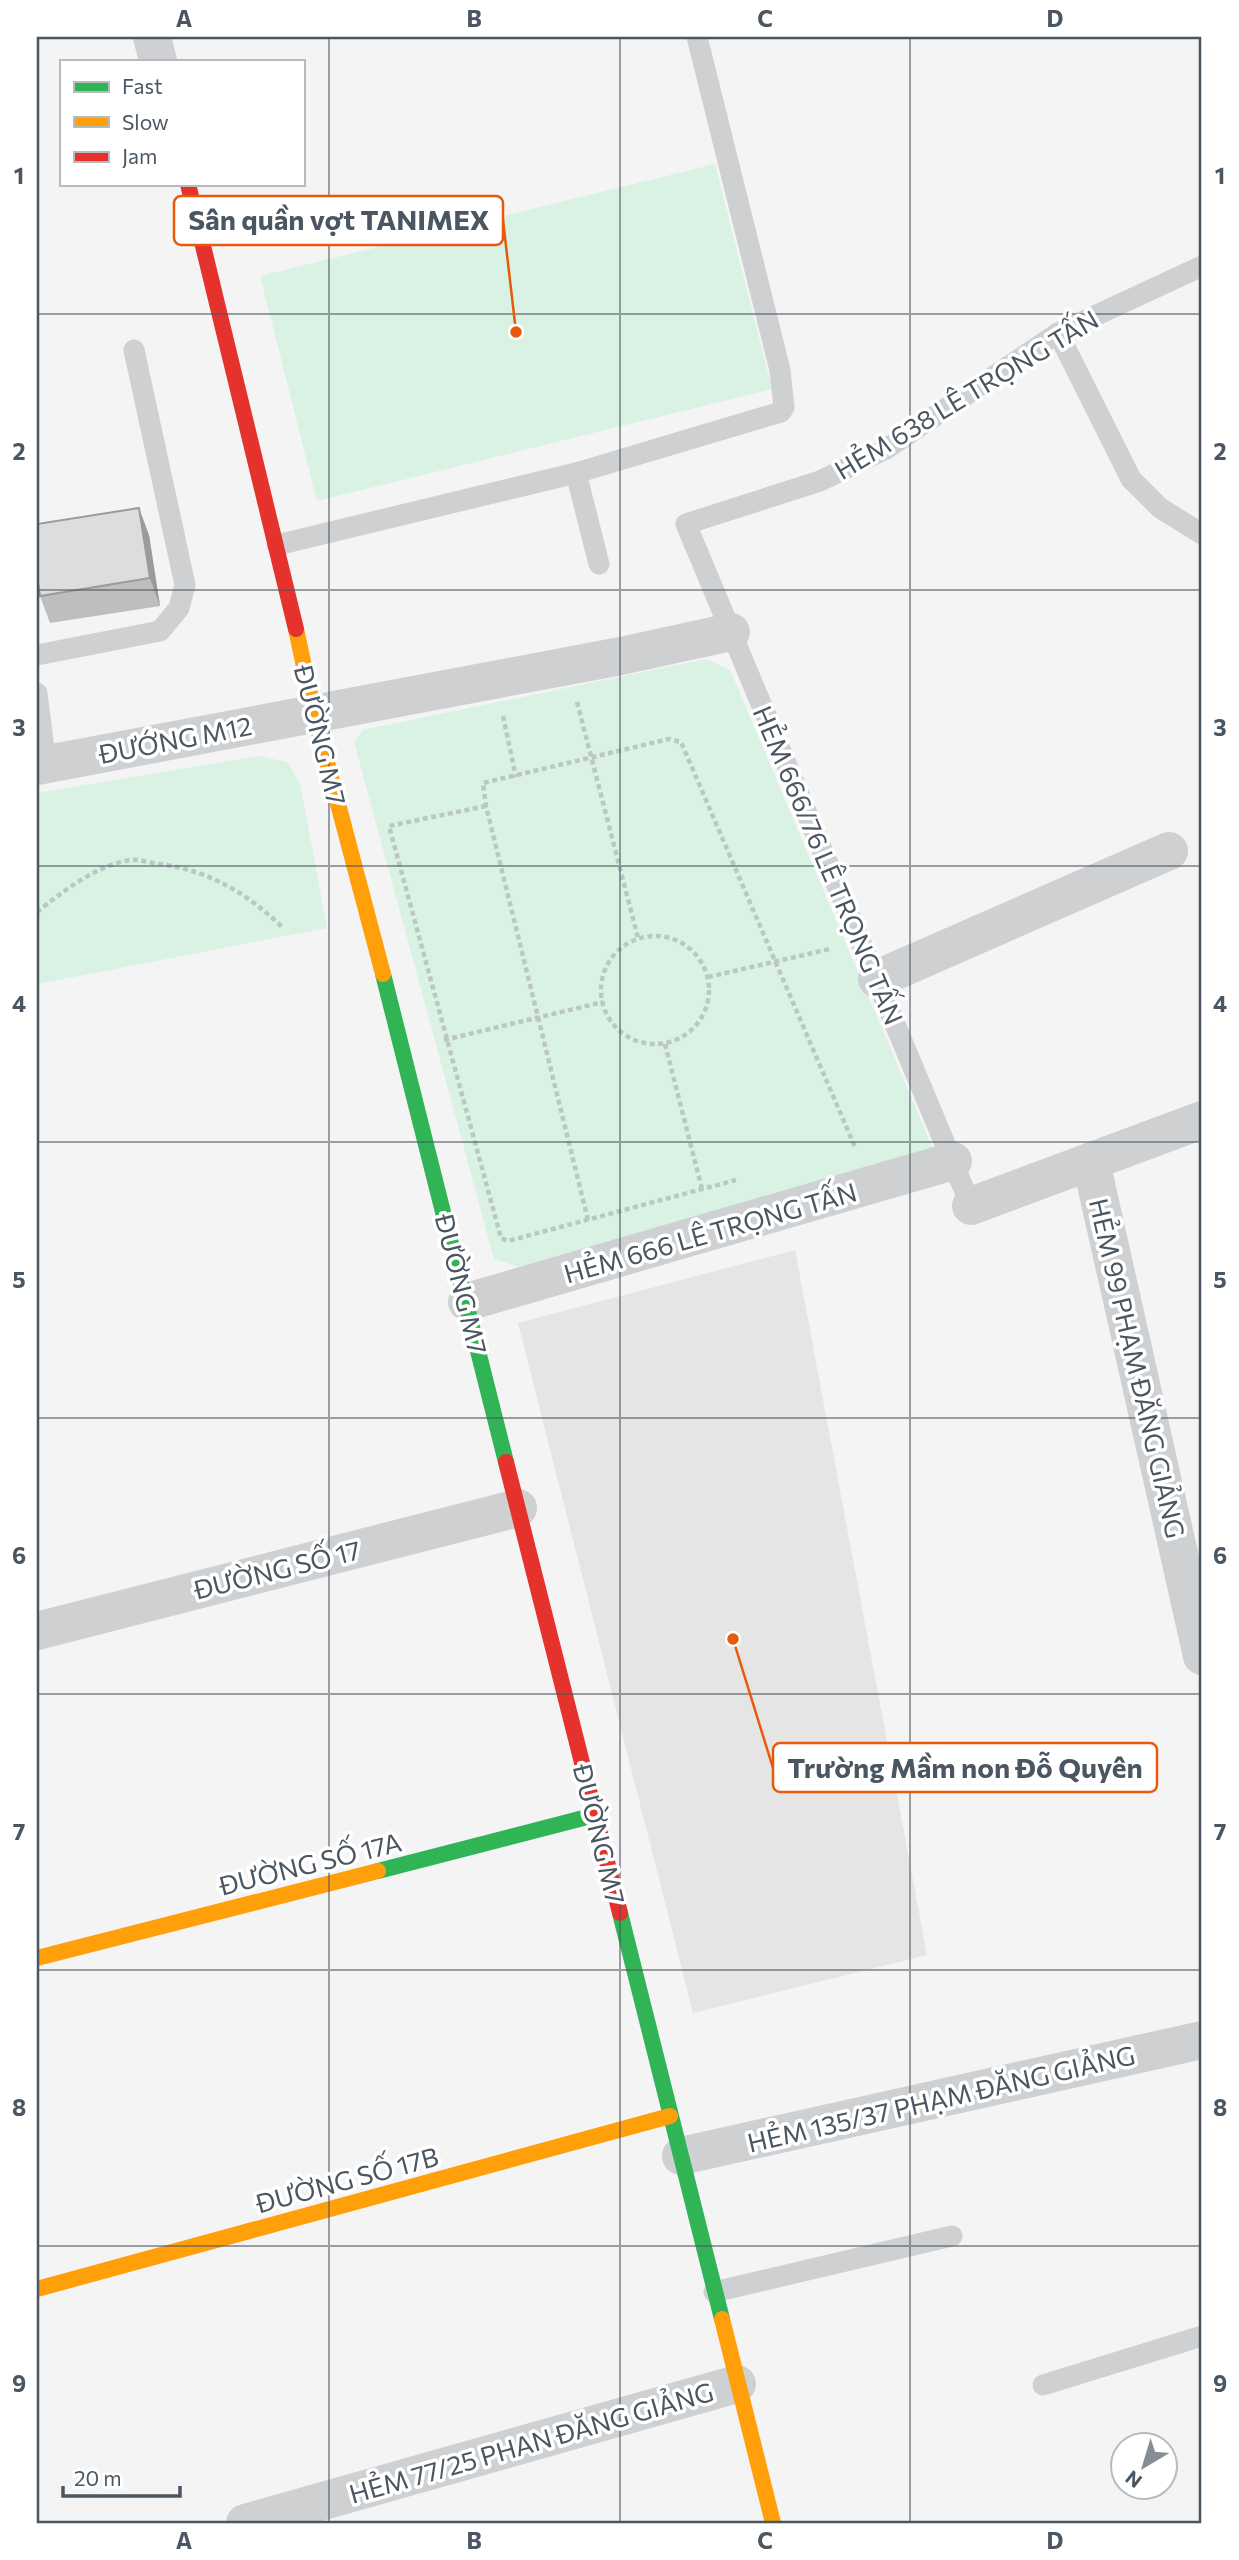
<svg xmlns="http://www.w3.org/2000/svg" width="1239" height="2560" viewBox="0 0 1239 2560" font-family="Commissioner,sans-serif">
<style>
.education{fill:#e6e5e6}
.green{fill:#d9f2e3}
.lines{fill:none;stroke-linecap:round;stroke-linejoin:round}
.path{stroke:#bcc7c4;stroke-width:4.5;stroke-dasharray:5 3.5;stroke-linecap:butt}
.lane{stroke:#ced0d2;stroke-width:21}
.street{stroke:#ced0d2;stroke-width:38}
.fast{stroke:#30b455;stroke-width:16}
.slow{stroke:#ff9f0a;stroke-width:16}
.jam{stroke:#e5322d;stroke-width:16}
.wall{fill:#bebebf}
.shaded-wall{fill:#9b9b9b}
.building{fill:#ddddde;stroke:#9b9b9b;stroke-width:2}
.grid{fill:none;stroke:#4a5661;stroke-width:2;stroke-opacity:0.55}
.labels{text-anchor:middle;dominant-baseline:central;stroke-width:7;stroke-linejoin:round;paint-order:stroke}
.street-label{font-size:26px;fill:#4a5661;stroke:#fff}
.leader{fill:none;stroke:#e8590c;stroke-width:2.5}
.callout-dot{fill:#e8590c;stroke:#fff;stroke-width:2.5}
.callout{fill:#fff;stroke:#e8590c;stroke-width:2.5}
.callout-label{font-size:28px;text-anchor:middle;font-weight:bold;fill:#4a5661}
.neatline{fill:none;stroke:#4a5661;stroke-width:2.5}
.grid-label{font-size:23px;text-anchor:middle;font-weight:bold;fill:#4a5661}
</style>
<rect width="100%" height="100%" fill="#f4f4f4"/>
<polygon class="education" points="795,1250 927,1955 693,2013 518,1323"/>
<g class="green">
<polygon points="715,164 772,389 317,501 260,276"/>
<polygon points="706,659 730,670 933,1149 519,1267 494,1259 354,742 363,730"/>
<polygon points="259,756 287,762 300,783 327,928 37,984 37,793"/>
</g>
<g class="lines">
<g class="path">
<polyline points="577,702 638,938"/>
<polyline points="503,716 516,777"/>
<polyline points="486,806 389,826 501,1238 508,1241 736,1180"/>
<path d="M37,912c25,-20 62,-49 95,-52 8,-1 18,3 27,4 49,6 88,29 123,63"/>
<circle cx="655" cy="990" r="54"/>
<polyline points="708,977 830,949"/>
<polyline points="444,1040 603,1002"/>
<polyline points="665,1044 702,1189"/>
<polyline points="588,1220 486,806 483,783 669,739 681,742 855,1147"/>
</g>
<g class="lane">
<polyline points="1058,333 1131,479 1160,508 1202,534"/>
<polyline points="576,473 781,412 784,407 780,370 697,37"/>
<polyline points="277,545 576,473 599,564"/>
<polyline points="37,655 160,631 179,608 185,585 134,350"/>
<polyline points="37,693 46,764"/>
<polyline points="971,1206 686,524 820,481 886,449 1058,333 1202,266"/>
<polyline points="714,2292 952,2236"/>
<polyline points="1043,2385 1202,2336"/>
</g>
<g class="street">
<polyline points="152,37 158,61"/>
<polyline points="37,766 621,656 731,632"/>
<polyline points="877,979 1169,851"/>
<polyline points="1091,1162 1202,1656"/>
<polyline points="971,1206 1202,1120"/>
<polyline points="467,1302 953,1161"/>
<polyline points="37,1631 518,1508"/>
<polyline points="681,2156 1202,2040"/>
<polyline points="245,2523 737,2384"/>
</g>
<g class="fast">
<polyline points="383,974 506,1462"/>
<polyline points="378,1871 595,1815"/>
<polyline points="620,1913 722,2319"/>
</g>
<g class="slow">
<polyline points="296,629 314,713 383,974"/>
<polyline points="37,1958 378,1871"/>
<polyline points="37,2289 670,2116"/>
<polyline points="722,2319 773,2523"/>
</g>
<g class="jam">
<polyline points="188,184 296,629"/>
<polyline points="506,1462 620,1913"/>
</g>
</g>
<polygon class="wall" points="149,535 160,606 50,623 40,596"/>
<polygon class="shaded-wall" points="139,508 149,535 160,606 150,578"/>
<polygon class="building" points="139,508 150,578 40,596 37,577 37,524"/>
<path class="grid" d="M329,37v2486M620,37v2486M910,37v2486M37,314h1165M37,590h1165M37,866h1165M37,1142h1165M37,1418h1165M37,1694h1165M37,1970h1165M37,2246h1165"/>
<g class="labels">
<g class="street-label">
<text transform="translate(966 394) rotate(-31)">HẺM 638 LÊ TRỌNG TẤN</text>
<text transform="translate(321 735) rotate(76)">ĐƯỜNG M7</text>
<text transform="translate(175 739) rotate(-11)">ĐƯỚNG M12</text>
<text transform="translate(829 865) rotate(67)">HẺM 666/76 LÊ TRỌNG TẤN</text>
<text transform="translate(710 1232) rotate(-16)">HẺM 666 LÊ TRỌNG TẤN</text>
<text transform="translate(462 1284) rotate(76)">ĐƯỜNG M7</text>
<text transform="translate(1138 1368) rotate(77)">HẺM 99 PHẠM ĐĂNG GIẢNG</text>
<text transform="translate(277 1569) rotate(-14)">ĐƯỜNG SỐ 17</text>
<text transform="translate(600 1834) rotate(76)">ĐƯỜNG M7</text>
<text transform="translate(310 1863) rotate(-14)">ĐƯỜNG SỐ 17A</text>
<text transform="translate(941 2098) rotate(-13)">HẺM 135/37 PHẠM ĐĂNG GIẢNG</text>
<text transform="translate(347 2179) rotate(-15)">ĐƯỜNG SỐ 17B</text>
<text transform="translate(531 2442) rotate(-16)">HẺM 77/25 PHAN ĐĂNG GIẢNG</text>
</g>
</g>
<path class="leader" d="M516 332L503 220M733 1639L773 1768"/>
<g class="callout-dot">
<circle cx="516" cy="332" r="7"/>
<circle cx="733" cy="1639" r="7"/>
</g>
<g class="callout">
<rect x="174" y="196" width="329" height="49" rx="7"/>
<rect x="773" y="1743" width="384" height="49" rx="7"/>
</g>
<g class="callout-label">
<text x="339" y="230">Sân quần vợt TANIMEX</text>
<text x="965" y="1778">Trường Mầm non Đỗ Quyên</text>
</g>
<rect width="1239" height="2560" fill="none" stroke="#ffffff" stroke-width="77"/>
<rect x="60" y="60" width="245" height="126" fill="#ffffff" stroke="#b7bbc0" stroke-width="2"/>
<rect x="74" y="82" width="35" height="10" fill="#30b455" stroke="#b7bbc0" stroke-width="2"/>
<text x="122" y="94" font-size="21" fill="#4a5661">Fast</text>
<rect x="74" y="117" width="35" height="10" fill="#ff9f0a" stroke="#b7bbc0" stroke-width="2"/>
<text x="122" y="130" font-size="21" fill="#4a5661">Slow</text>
<rect x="74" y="152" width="35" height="10" fill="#e5322d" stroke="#b7bbc0" stroke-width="2"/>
<text x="122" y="164" font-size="21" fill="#4a5661">Jam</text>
<g transform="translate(1144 2466) rotate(218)"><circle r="33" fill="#ffffff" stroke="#b7bbc0" stroke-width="2"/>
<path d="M0-5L12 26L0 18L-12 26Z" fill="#868d94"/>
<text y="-10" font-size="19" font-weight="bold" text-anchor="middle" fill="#4a5661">N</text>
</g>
<path d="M63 2486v10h117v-10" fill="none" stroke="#4a5661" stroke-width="3.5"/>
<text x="74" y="2486" font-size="21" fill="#4a5661" stroke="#ffffff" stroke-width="5" paint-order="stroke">20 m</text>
<rect x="38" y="38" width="1162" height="2484" class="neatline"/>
<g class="grid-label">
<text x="184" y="27">A</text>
<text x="474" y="27">B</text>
<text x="765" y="27">C</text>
<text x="1055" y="27">D</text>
<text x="19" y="184">1</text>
<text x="1220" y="184">1</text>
<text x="19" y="460">2</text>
<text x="1220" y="460">2</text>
<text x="19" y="736">3</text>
<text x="1220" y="736">3</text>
<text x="19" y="1012">4</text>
<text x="1220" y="1012">4</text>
<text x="19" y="1288">5</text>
<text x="1220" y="1288">5</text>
<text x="19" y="1564">6</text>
<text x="1220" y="1564">6</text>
<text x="19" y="1840">7</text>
<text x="1220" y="1840">7</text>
<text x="19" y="2116">8</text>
<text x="1220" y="2116">8</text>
<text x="19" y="2392">9</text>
<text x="1220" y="2392">9</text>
<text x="184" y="2549">A</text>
<text x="474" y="2549">B</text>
<text x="765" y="2549">C</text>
<text x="1055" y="2549">D</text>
</g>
</svg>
